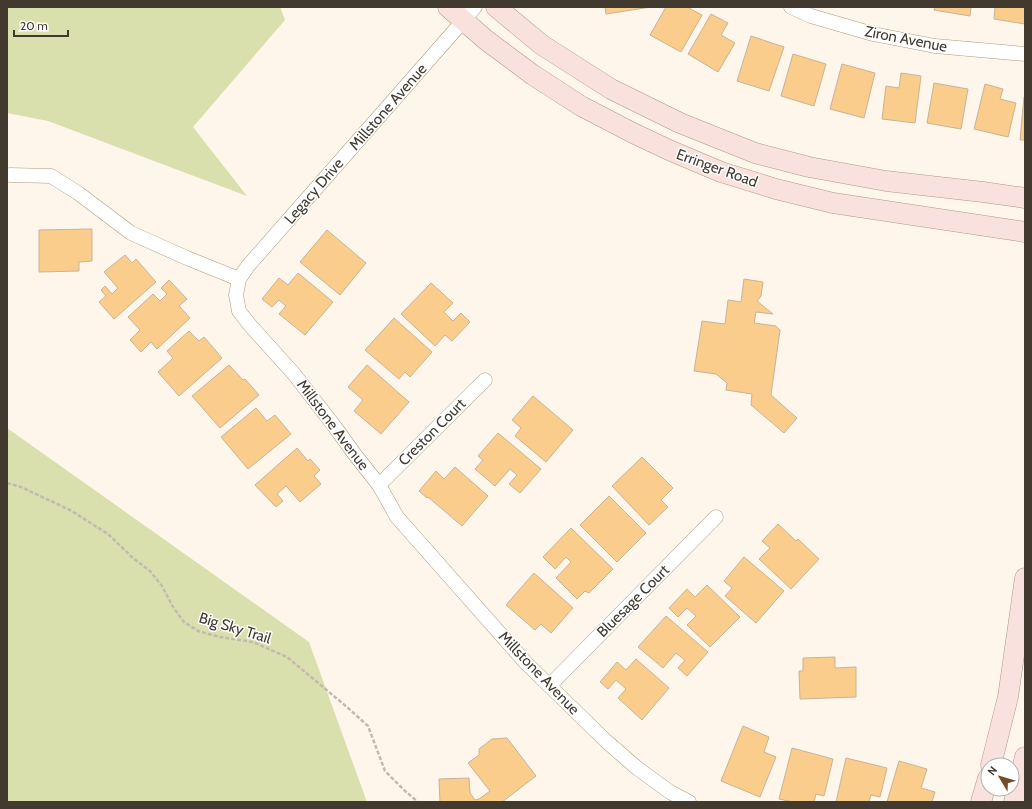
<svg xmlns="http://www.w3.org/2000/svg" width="1032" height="809" viewBox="0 0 1032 809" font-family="Cabin,sans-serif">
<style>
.green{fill:#d9dfad}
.building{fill:#fbcd8c;stroke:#c7b397}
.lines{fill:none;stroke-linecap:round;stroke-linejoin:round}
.street-casing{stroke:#ad9a7e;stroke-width:15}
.secondary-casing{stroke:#ad9a7e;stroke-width:21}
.path{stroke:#c2baae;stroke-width:2.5;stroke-dasharray:4 2;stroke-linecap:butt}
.street{stroke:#fff;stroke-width:14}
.secondary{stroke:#f9e2dd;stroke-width:20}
.labels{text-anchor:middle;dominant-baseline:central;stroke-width:3;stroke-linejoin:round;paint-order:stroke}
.street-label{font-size:15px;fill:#423a2f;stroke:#fff}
</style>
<rect width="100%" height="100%" fill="#fef6ea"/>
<g class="green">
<polygon points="7,7 280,7 285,20 193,127 247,196 48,121 7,113"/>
<polygon points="7,428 309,642 367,802 7,802"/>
</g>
<g class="building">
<polygon points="605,7 651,7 606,14"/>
<polygon points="666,7 687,7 702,15 681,52 650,35"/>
<polygon points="935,7 971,7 970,16 934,10"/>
<polygon points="995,7 1025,7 1025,24 994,19"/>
<polygon points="711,14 728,23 721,35 735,43 718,72 688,54"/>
<polygon points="751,36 784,47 769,91 737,81"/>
<polygon points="793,54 826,64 814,106 781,96"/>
<polygon points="842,64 875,73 864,118 830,109"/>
<polygon points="901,73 921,76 915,123 882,119 886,86 899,88"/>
<polygon points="934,83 968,89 961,129 927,123"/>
<polygon points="985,84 1003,89 1000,99 1016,103 1008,137 974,129"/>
<polygon points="1024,97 1025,97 1025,140 1020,140"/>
<polygon points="92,229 92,261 79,262 79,271 39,272 39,230"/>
<polygon points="327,230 366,263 340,295 300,262"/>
<polygon points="125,255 132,263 136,259 156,282 114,319 99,302 106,296 101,290 105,286 112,294 118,288 104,272"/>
<polygon points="298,273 333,302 305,335 279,314 286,306 279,300 272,307 262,299 279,278 288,285"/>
<polygon points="744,279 763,282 761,296 757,301 773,314 756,312 754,323 776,326 780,330 771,395 797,418 784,433 751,405 752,394 726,390 727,383 716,374 694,371 702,321 725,324 728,300 741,302"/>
<polygon points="169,280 187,299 179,306 190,318 157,349 151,342 141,352 130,340 140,330 128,317 153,294 160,301 167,294 161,288"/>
<polygon points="431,283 453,303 444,312 453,321 461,313 470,322 452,341 445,335 435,346 401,314"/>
<polygon points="394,318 432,352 410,377 405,372 399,379 365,350"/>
<polygon points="189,331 199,341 204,337 222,358 179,396 158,372 173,358 167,351"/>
<polygon points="229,365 243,380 245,379 259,395 220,428 192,396"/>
<polygon points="367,365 409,402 381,434 354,411 363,400 348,387"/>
<polygon points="533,396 573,430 546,462 515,436 521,428 512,420"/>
<polygon points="256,408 267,421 275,415 291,434 248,469 221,437"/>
<polygon points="498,433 541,469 520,493 509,484 517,475 510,469 495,486 475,469 483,460 478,456"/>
<polygon points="297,448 308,461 310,459 320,470 314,476 321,484 300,502 286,486 277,494 283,501 276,507 255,485"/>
<polygon points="642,457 673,488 661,500 668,507 649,525 612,486"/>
<polygon points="455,467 488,496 462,526 428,497 427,498 419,491 436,471 444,479"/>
<polygon points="609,496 646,533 617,562 580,525"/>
<polygon points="778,524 796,541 798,539 819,559 791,589 759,559 770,548 762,541"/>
<polygon points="571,528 613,569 589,593 585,591 577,599 556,578 571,562 566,557 555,569 543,557"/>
<polygon points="744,557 784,591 756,623 725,596 732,588 724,581"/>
<polygon points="534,573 573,608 551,633 541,624 535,630 506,605"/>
<polygon points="707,585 740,617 710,647 687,625 696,616 687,608 678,617 669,608 687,589 695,597"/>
<polygon points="666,616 708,652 687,676 678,668 685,660 676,653 663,668 638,647"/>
<polygon points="835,657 835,668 856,667 856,697 800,699 799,671 803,671 803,658"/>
<polygon points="636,659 669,688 642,720 618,698 626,689 616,680 608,689 600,682 617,662 626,670"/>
<polygon points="743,726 769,737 764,752 776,757 760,797 721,781"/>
<polygon points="507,738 536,776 502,802 440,802 439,779 469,778 470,793 475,800 479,799 490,791 468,763 479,755 479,749 492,739"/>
<polygon points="792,748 833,759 824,796 816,794 814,802 793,802 779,799"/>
<polygon points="846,758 887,768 880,797 871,795 869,802 836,802"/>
<polygon points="899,761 927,769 921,788 935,792 932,802 887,802"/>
</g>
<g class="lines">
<defs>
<g id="street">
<polyline points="791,7 811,16 873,34 935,46 1025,54"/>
<polyline points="463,21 248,266 239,279 236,295 239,311 249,324 294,374 335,427 356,456 379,485 397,517 526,663 606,741 637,768 670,792 689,802"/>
<polyline points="458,27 475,7"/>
<polyline points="10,175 51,176 78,193 131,233 187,258 239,279"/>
<polyline points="379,485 485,380"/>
<polyline points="550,685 716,517"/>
</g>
<g id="secondary">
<polyline points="448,7 486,40 533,75 581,106 633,133 669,150 721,172 776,189 833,203 1025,232"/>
<polyline points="496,7 542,45 611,89 680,123 755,153 809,167 886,181 983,192 1025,198"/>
<polyline points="991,765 1008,697 1025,578"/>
<polyline points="981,802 988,778"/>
<polyline points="1014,802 1025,757"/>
</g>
</defs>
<use href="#street" class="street-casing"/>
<use href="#secondary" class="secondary-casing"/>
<polyline class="path" points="7,483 21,487 70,510 108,534 133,558 150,571 162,586 173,607 184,622 198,631 220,637 253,642 287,657 347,707 368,726 385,771 404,790 418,802"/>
<use href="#street" class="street"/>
<use href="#secondary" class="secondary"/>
</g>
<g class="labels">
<g class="street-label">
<text transform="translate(906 39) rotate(11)">Ziron Avenue</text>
<text transform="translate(388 107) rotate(-49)">Millstone Avenue</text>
<text transform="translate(717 168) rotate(20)">Erringer Road</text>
<text transform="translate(314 191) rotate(-49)">Legacy Drive</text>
<text transform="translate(333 425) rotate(53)">Millstone Avenue</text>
<text transform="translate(432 432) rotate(-45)">Creston Court</text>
<text transform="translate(633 601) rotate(-45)">Bluesage Court</text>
<text transform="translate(235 628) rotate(17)">Big Sky Trail</text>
<text transform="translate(539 673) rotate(46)">Millstone Avenue</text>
</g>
</g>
<rect width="1032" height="809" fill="none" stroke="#423a2f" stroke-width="16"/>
<g transform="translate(1000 777) rotate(308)"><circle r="19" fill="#ffffff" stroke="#b3b0ac"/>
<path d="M0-3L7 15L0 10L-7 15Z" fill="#734d29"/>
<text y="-6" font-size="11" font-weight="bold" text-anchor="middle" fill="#423a2f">N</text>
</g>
<path d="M14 30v6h54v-6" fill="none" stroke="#423a2f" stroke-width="2"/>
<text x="20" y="30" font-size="12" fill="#423a2f" stroke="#ffffff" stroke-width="3" paint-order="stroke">20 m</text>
</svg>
